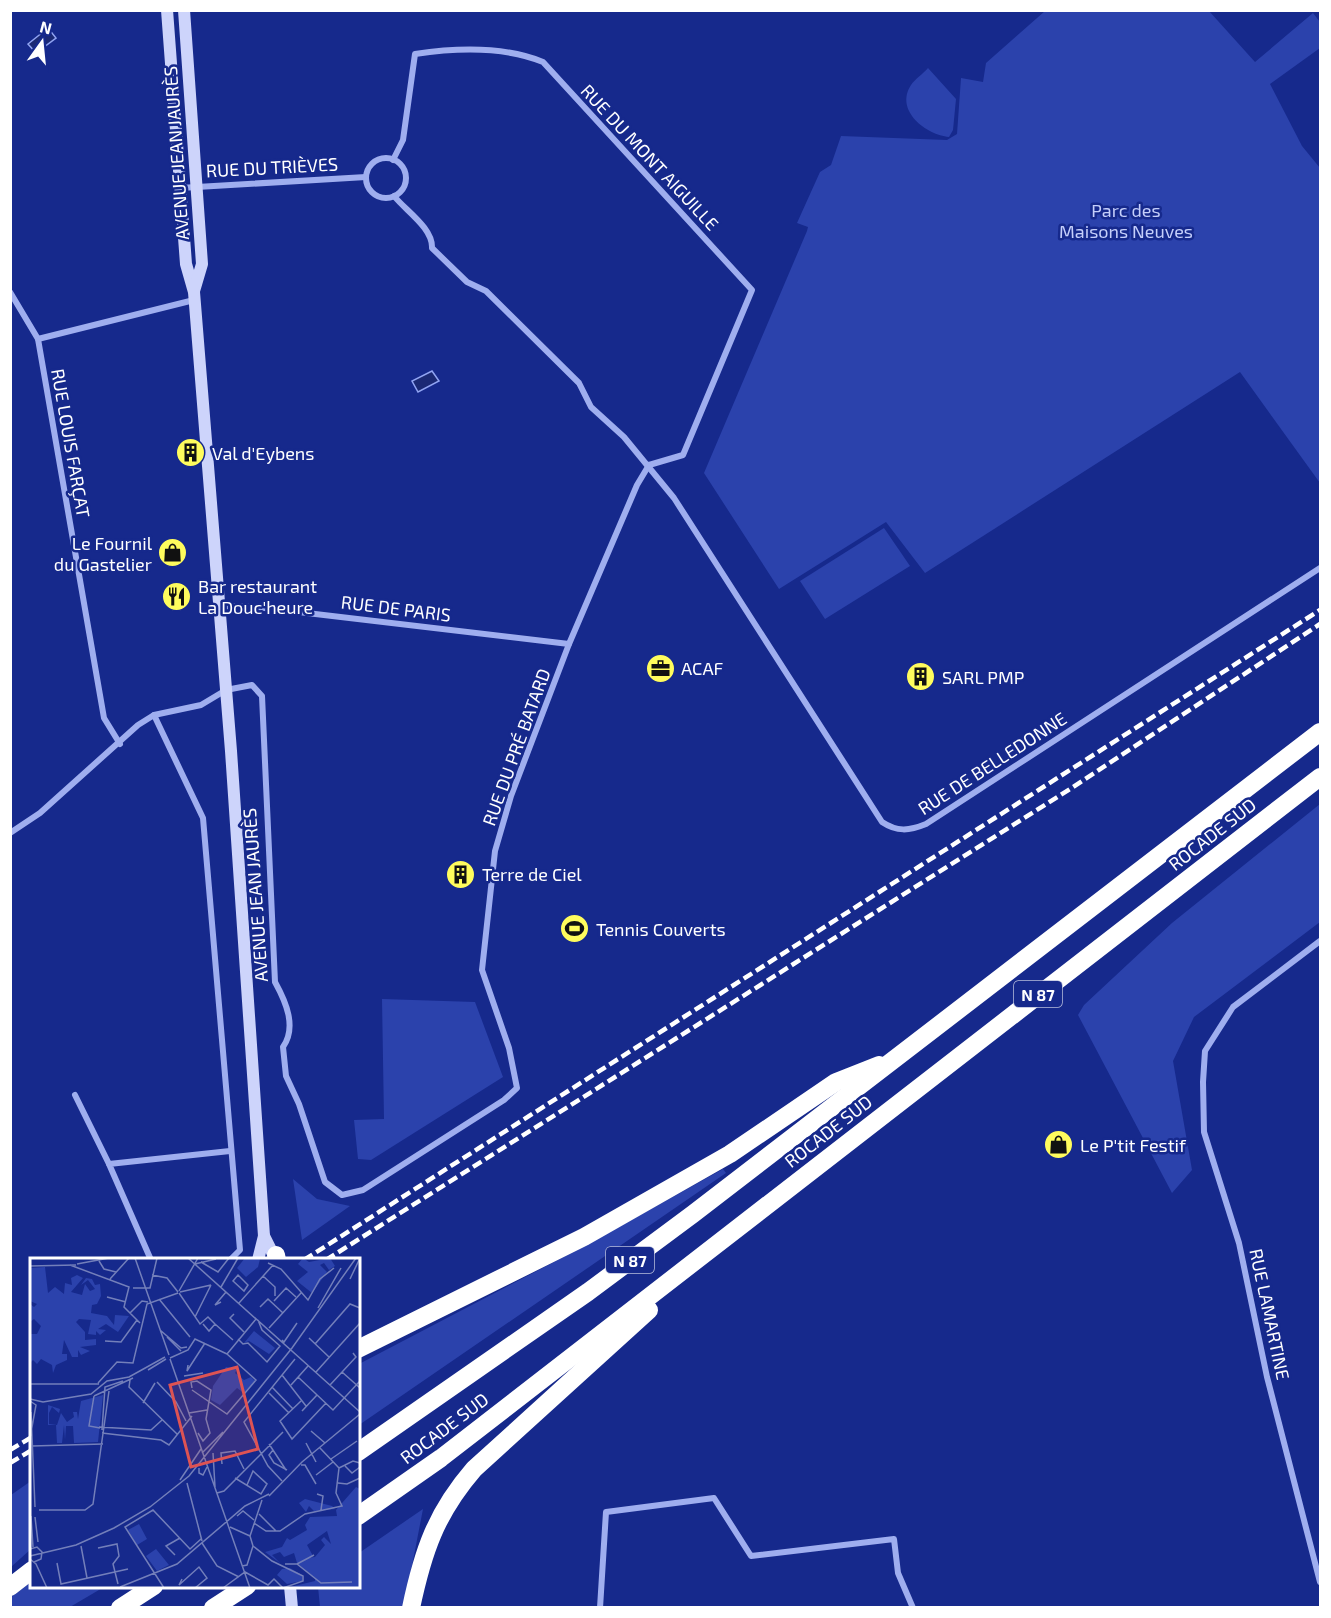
<svg xmlns="http://www.w3.org/2000/svg" width="1331" height="1618" viewBox="0 0 1331 1618" font-family="'Exo 2',sans-serif">
<style>
.green{fill:#2b42ac}
.water{fill:#1b2974;stroke:#91a4f2;stroke-width:1.5}
.lines{fill:none;stroke-linecap:round;stroke-linejoin:round}
.street{stroke:#9faeef;stroke-width:6}
.secondary{stroke:#cdd4fb;stroke-width:12}
.highway{stroke:#fff;stroke-width:18}
.rail{stroke:#fff;stroke-width:4.5;stroke-dasharray:10 4.5;stroke-linecap:butt}
.labels{text-anchor:middle;dominant-baseline:central;stroke-width:5;stroke-linejoin:round;paint-order:stroke}
.shield{fill:#16298c;stroke:#b9bfdc;stroke-width:1.5}
.shield-label{font-size:16px;font-weight:bold;fill:#fff}
.street-label{font-size:18px;fill:#fff;stroke:#16298c}
.park-label{font-size:18px;fill:#c5cffb;stroke:#16298c}
.poi-label{font-size:18px;fill:#fff;stroke:#16298c;text-anchor:start}
.inset-road{fill:none;stroke:#737fba;stroke-width:1.5}
.view{fill:#de5353;fill-opacity:0.15;stroke:#de5353;stroke-width:3}
.inset-edge{fill:none;stroke:#fff;stroke-width:3}
</style>
<rect width="100%" height="100%" fill="#16298c"/>
<g class="green">
<polygon points="1045,11 1209,11 1255,62 1313,13 1320,22 1320,48 1270,84 1302,146 1320,168 1320,483 1240,372 925,573 886,522 779,589 704,473 807,231 808,227 797,223 820,172 831,165 841,136 947,140 957,134 961,78 983,82 986,63"/>
<path d="M928,68l28,31 -3,31 -4,7c-22,-2 -55,-26 -38,-52 4,-6 12,-11 17,-17z"/>
<polygon points="884,528 910,566 825,619 800,581"/>
<polygon points="1320,804 1320,922 1194,1017 1173,1061 1192,1170 1172,1193 1078,1015 1084,1005 1172,923"/>
<polygon points="382,999 475,1002 503,1077 371,1160 358,1159 354,1120 384,1119"/>
<polygon points="723,1169 726,1173 359,1425 359,1364 579,1249"/>
<polygon points="293,1179 317,1199 350,1206 302,1240"/>
<polygon points="31,1481 31,1549 11,1567 11,1495"/>
<polygon points="423,1509 404,1607 320,1607 318,1587 358,1586 359,1553"/>
<polygon points="31,1582 32,1586 104,1587 70,1607 11,1607 10,1598"/>
</g>
<g class="water">
<polygon points="48,28 56,38 36,53 28,44"/>
<polygon points="432,371 439,381 418,392 412,381"/>
</g>
<g class="lines">
<g class="street">
<circle cx="386" cy="178" r="20"/>
<path d="M393,160l10,-20 12,-86c40,-6 89,-8 128,8l209,228 -69,165 -34,10"/>
<polyline points="180,188 366,177"/>
<path d="M394,196c12,15 39,32 38,52l35,34 19,9 93,92 12,24 33,30 50,61 208,324c15,10 27,9 44,2l394,-256"/>
<polyline points="10,292 38,339 104,718 120,744"/>
<polyline points="38,339 194,300"/>
<polyline points="219,606 256,607 569,644"/>
<polyline points="154,715 203,818 240,1250 230,1260"/>
<path d="M10,833l30,-20 98,-88 16,-10 47,-10 25,-15 26,-5 10,11 13,286c11,20 22,45 8,65l3,29 13,28 26,78 17,13 21,-5 141,-90 13,-12 -8,-40 -27,-78 13,-119 16,-55 58,-152 68,-159 12,-20"/>
<polyline points="1320,941 1233,1007 1205,1051 1203,1082 1204,1132 1239,1243 1267,1377 1320,1582"/>
<polyline points="75,1095 109,1164"/>
<polyline points="151,1260 109,1164 230,1151"/>
<polyline points="600,1608 606,1512 714,1498 751,1556 894,1539 898,1573 913,1608"/>
</g>
<g class="secondary">
<polyline points="167,10 186,264 194,292 231,751 264,1236 276,1260"/>
<polyline points="184,10 202,264 194,291"/>
<polyline points="258,1260 264,1236"/>
<polyline points="290,1586 292,1608"/>
</g>
<g class="highway">
<polyline points="276,1255 277,1260"/>
<polyline points="358,1349 584,1237 730,1154 836,1082 879,1065"/>
<polyline points="358,1452 588,1292 693,1214 1320,732"/>
<polyline points="358,1516 441,1458 1320,777"/>
<polyline points="10,1587 32,1570"/>
<polyline points="120,1608 154,1586"/>
<polyline points="213,1608 247,1586"/>
<path d="M411,1608c12,-57 25,-95 63,-139l175,-159"/>
</g>
<g class="rail">
<polyline points="304,1260 1320,610"/>
<polyline points="326,1260 1070,789 1320,624"/>
<polyline points="10,1450 32,1437"/>
<polyline points="10,1463 32,1450"/>
</g>
</g>
<defs>
<symbol id="building-disc" viewBox="-11 -11 22 22"><circle r="9.5" fill="#fffc5d" stroke="#16298c"/><path d="M-4-6H4V6H1V3H-1V6H-4ZM-2.5-4.3h1.7v1.8h-1.7ZM.8-4.3h1.7v1.8H.8ZM-2.5-1h1.7V.8h-1.7ZM.8-1h1.7V.8H.8Z" fill="#111"/></symbol>
<symbol id="shop-disc" viewBox="-11 -11 22 22"><circle r="9.5" fill="#fffc5d" stroke="#16298c"/><path d="M-5-2.5h2.3a2.7 3.5 0 0 1 5.4 0H5L5.5 6h-11ZM-1.5-2.5h3a1.5 2.3 0 0 0-3 0Z" fill="#111"/></symbol>
<symbol id="restaurant-disc" viewBox="-11 -11 22 22"><circle r="9.5" fill="#fffc5d" stroke="#16298c"/><path d="M-5-6h1v4h1v-4h1v4h1v-4h1v5L-1.5 .5V6h-2V.5L-5-1ZM5-6V6H3V1.5H1.5Q1.5-4 5-6Z" fill="#111"/></symbol>
<symbol id="office-disc" viewBox="-11 -11 22 22"><circle r="9.5" fill="#fffc5d" stroke="#16298c"/><path d="M-6-3h4V-5.5h4V-3h4V5H-6ZM-1-4.5V-3h2v-1.5ZM-6 0V1H6V0Z" fill="#111"/></symbol>
<symbol id="stadium-disc" viewBox="-11 -11 22 22"><circle r="9.5" fill="#fffc5d" stroke="#16298c"/><path d="M0-5a6.5 5 0 1 0 0 10a6.5 5 0 1 0 0-10ZM-3.5-1.8h7v3.6h-7Z" fill="#111"/></symbol>
</defs>
<g fill-rule="evenodd">
<use href="#building-disc" x="174" y="436" width="33" height="33"/>
<use href="#shop-disc" x="156" y="536" width="33" height="33"/>
<use href="#restaurant-disc" x="160" y="580" width="33" height="33"/>
<use href="#office-disc" x="644" y="652" width="33" height="33"/>
<use href="#building-disc" x="904" y="660" width="33" height="33"/>
<use href="#building-disc" x="444" y="858" width="33" height="33"/>
<use href="#stadium-disc" x="558" y="912" width="33" height="33"/>
<use href="#shop-disc" x="1042" y="1128" width="33" height="33"/>
</g>
<g class="labels">
<g class="shield">
<rect x="1014" y="981" width="48" height="26" rx="4.5"/>
<rect x="606" y="1247" width="48" height="26" rx="4.5"/>
</g>
<g class="shield-label">
<text x="1038" y="994">N 87</text>
<text x="630" y="1260">N 87</text>
</g>
<g class="street-label">
<text transform="translate(176 153) rotate(-94)">AVENUE JEAN JAURÈS</text>
<text transform="translate(650 157) rotate(47)">RUE DU MONT AIGUILLE</text>
<text transform="translate(272 167) rotate(-3)">RUE DU TRIÈVES</text>
<text transform="translate(71 443) rotate(80)">RUE LOUIS FARÇAT</text>
<text transform="translate(396 608) rotate(7)">RUE DE PARIS</text>
<text transform="translate(516 747) rotate(-70)">RUE DU PRÉ BATARD</text>
<text transform="translate(992 763) rotate(-33)">RUE DE BELLEDONNE</text>
<text transform="translate(1212 834) rotate(-38)">ROCADE SUD</text>
<text transform="translate(255 895) rotate(-94)">AVENUE JEAN JAURÈS</text>
<text transform="translate(828 1131) rotate(-38)">ROCADE SUD</text>
<text transform="translate(1270 1314) rotate(78)">RUE LAMARTINE</text>
<text transform="translate(444 1428) rotate(-37)">ROCADE SUD</text>
</g>
<g class="park-label">
<text x="1126" y="210">Parc des<tspan x="1126" dy="21">Maisons Neuves</tspan></text>
</g>
<g class="poi-label">
<text x="212" y="453">Val d'Eybens</text>
<text x="152" y="543" text-anchor="end">Le Fournil<tspan x="152" dy="21">du Gastelier</tspan></text>
<text x="198" y="586">Bar restaurant<tspan x="198" dy="21">La Douc'heure</tspan></text>
<text x="681" y="668">ACAF</text>
<text x="942" y="677">SARL PMP</text>
<text x="482" y="874">Terre de Ciel</text>
<text x="596" y="929">Tennis Couverts</text>
<text x="1080" y="1145">Le P'tit Festif</text>
</g>
</g>
<g transform="translate(30 1258)">
<rect width="330" height="330" fill="#16298c"/>
<path d="M215,0l15,1 -2,8 -12,10 -9,-9zM273,0l6,4 21,-4 5,8 -6,4 -5,-7 -4,2 7,7 -15,21 -15,-12 11,-9 -10,-8zM15,9l3,26 7,-6 9,7 1,-11 7,2 -1,-7 6,-3 6,3 -12,14 11,3 3,-11 5,7 5,-2 -7,-9 -7,5 5,-7 6,1 3,6 5,-1 1,12 -4,8 -5,1 -1,8 16,3 7,9 1,-10 14,1 -11,16 -12,-8 -8,5 8,1 -6,5 -4,-4v4l-8,-1 3,-14 -12,-1 -3,3 9,10v8l11,-1v6l-16,2 10,4 -9,4 -3,-5v7h-6l-8,-17 -2,14h5v6l-11,5 -3,8 -1,-8 -11,-6 -4,5 -4,-4 -3,3v-29h7l4,-8 -7,-7 -4,3v-18l4,3 3,-3 -7,-3v-33zM224,73l21,17 -6,6 -20,-13 -5,2zM196,109l11,2 -2,4 9,7 7,-3 4,4 -11,12 -7,-5 -17,17 -9,-5 2,-14zM73,137l-5,47 -24,1 -1,-17h-7l-1,14 -1,-15 -2,18h-5l-1,-18h-8v-20l12,4 -1,4 -7,-6 -3,6v11l8,1 4,-12 6,9 7,-5 -1,-5h4l1,7 3,-18zM326,229l4,2v99h-74l29,-7v-3l-18,-15 -3,-10 -10,4 -4,-5 -8,3 8,8 -15,-11 17,-5 5,-9 3,2 17,-10 -2,-5 5,-8 27,-1 -1,-6zM297,273l4,13 -7,-7 -3,3 4,5 -10,12 -8,1 6,-2 -6,-11zM275,241l27,7 3,3 -21,2 -5,-5 -3,6 -7,-9zM109,266l8,15 -10,6 -9,-15zM126,291l13,16 -12,6 -11,-15zM260,310l12,7v6l-15,3 -10,-9 5,-6z" fill="#2b42ac" fill-rule="evenodd"/>
<path class="inset-road" d="M105,0l34,97M158,0l172,154M69,3l5,8 12,3M171,4l17,10 11,-14M238,5l13,6 27,31 12,-21 14,-11M47,6l32,-6M165,6l21,-5M40,7l59,22 -5,20 16,16M0,8l46,-1M122,17l15,3 11,14M208,17l10,10 -4,6 -11,-10zM233,18l12,11v9M80,21l19,-21M320,21l10,-21M191,29l17,-29M103,30h17l7,-30M149,33l19,-33M150,34l31,-7M149,35l21,31 8,-7 7,7M77,39l19,5M129,41l31,38M244,43l12,-13 10,9M191,44l-6,3 11,-13M209,45l34,-38M230,49l8,-8 15,14M288,50l23,-40M100,55l12,-12 6,1M204,56l-4,4 14,14M165,59l16,-32M173,66l6,7 6,-7 18,16M239,70l32,-35M130,72l21,18 6,-1M137,79l14,14M279,80l20,19M208,81l5,5 5,-1 19,19 13,-16 -18,-16 -4,-10M252,82l2,2 13,-19M75,83l16,1 16,-22M285,86l35,-40 10,4M197,96l29,-35M140,100l18,-8 7,-11 32,15M140,101l80,229M158,107l-1,6 18,-28M118,112l18,-11M286,114l44,-49M312,114l18,16M252,117l24,31M154,118l19,-3M268,119l35,33 27,-29M100,122l-1,7 48,47M127,124l19,20 10,19M68,125l19,-21 16,1 14,-59 31,-11M0,126h69M261,127l17,-19M300,127l26,-28 -3,-4M242,129l21,22M162,130l-1,-6 6,-1 14,9 -5,29 4,14 -7,8 -5,-8M162,132l35,24 29,-34 -29,-26M239,135l20,20M64,138l-5,30 11,2M64,138l39,-18M0,141l13,3 48,-8 16,-13 22,-4 36,-20M0,143l6,4 -6,33M271,143l-21,20 12,18 34,-36M113,145l12,-20M272,153l15,-16M1,154l4,95M159,155l18,-3M69,169l52,3 11,-10M72,172l3,-43 18,-6M281,173l14,12M72,175l59,7 8,5 23,-29M276,185l10,19M239,186l17,26M2,188l71,-2M290,190l19,20M243,192l-4,5 5,8 13,7M172,195l21,-21M183,195l2,34M301,201l26,-18M192,206l-1,-11 14,-2 9,18M271,207h4l11,19M315,208l7,7 8,-6M169,210v5l4,2 4,-8M309,210l14,-7 7,2M286,217l17,-13M205,220l26,16 6,-10 -14,-13 -6,14M150,222l21,-31M252,223l-14,-15 -24,-44 51,-63M157,225l15,58M308,225l9,1 13,-6M187,235l7,-2 59,-59M287,236l6,2 -2,14M239,238l33,-34 58,-48M9,252h46l8,-6 16,-113M229,256l17,17M1,258l2,31M207,258l6,-5 11,9M5,259l3,25M224,265l12,8h14l25,-17 37,-8 -6,-13 3,-25M200,269l20,9M172,285l15,23 22,11M51,288l6,32M223,288l19,15 31,15v5l-20,7M68,290l19,-4 2,12 -6,8 5,20M0,291l7,-2 5,5 -1,7 -7,3M145,297l-9,-9 14,-8M0,298l46,-11 38,-17 36,-21 39,-31 103,-128 64,-90M0,301l6,5 11,24M27,305l4,21 67,-15M255,306h12l24,19 31,-1M267,306l17,-9M212,308l5,-1 6,-19 -3,-10 12,-36M152,321l-3,6 20,-18 8,11 -12,10M90,329l57,-23 68,-58 24,-12M134,330l-39,-61 28,-17 37,39 11,-10M193,330l22,-16 23,13 6,-6 9,9"/>
<path class="view" d="M207,109l21,82 -67,18 -21,-82z"/>
<rect width="330" height="330" class="inset-edge"/>
</g>
<rect width="1331" height="1618" fill="none" stroke="#ffffff" stroke-width="24"/>
<g transform="translate(42 42) rotate(15)" stroke="#16298c" stroke-width="4.5" paint-order="stroke">
<path d="M0-4.5L10 22L0 15L-10 22Z" fill="#ffffff"/>
<text y="-9" font-size="16" font-weight="bold" text-anchor="middle" fill="#ffffff">N</text>
</g>
</svg>
